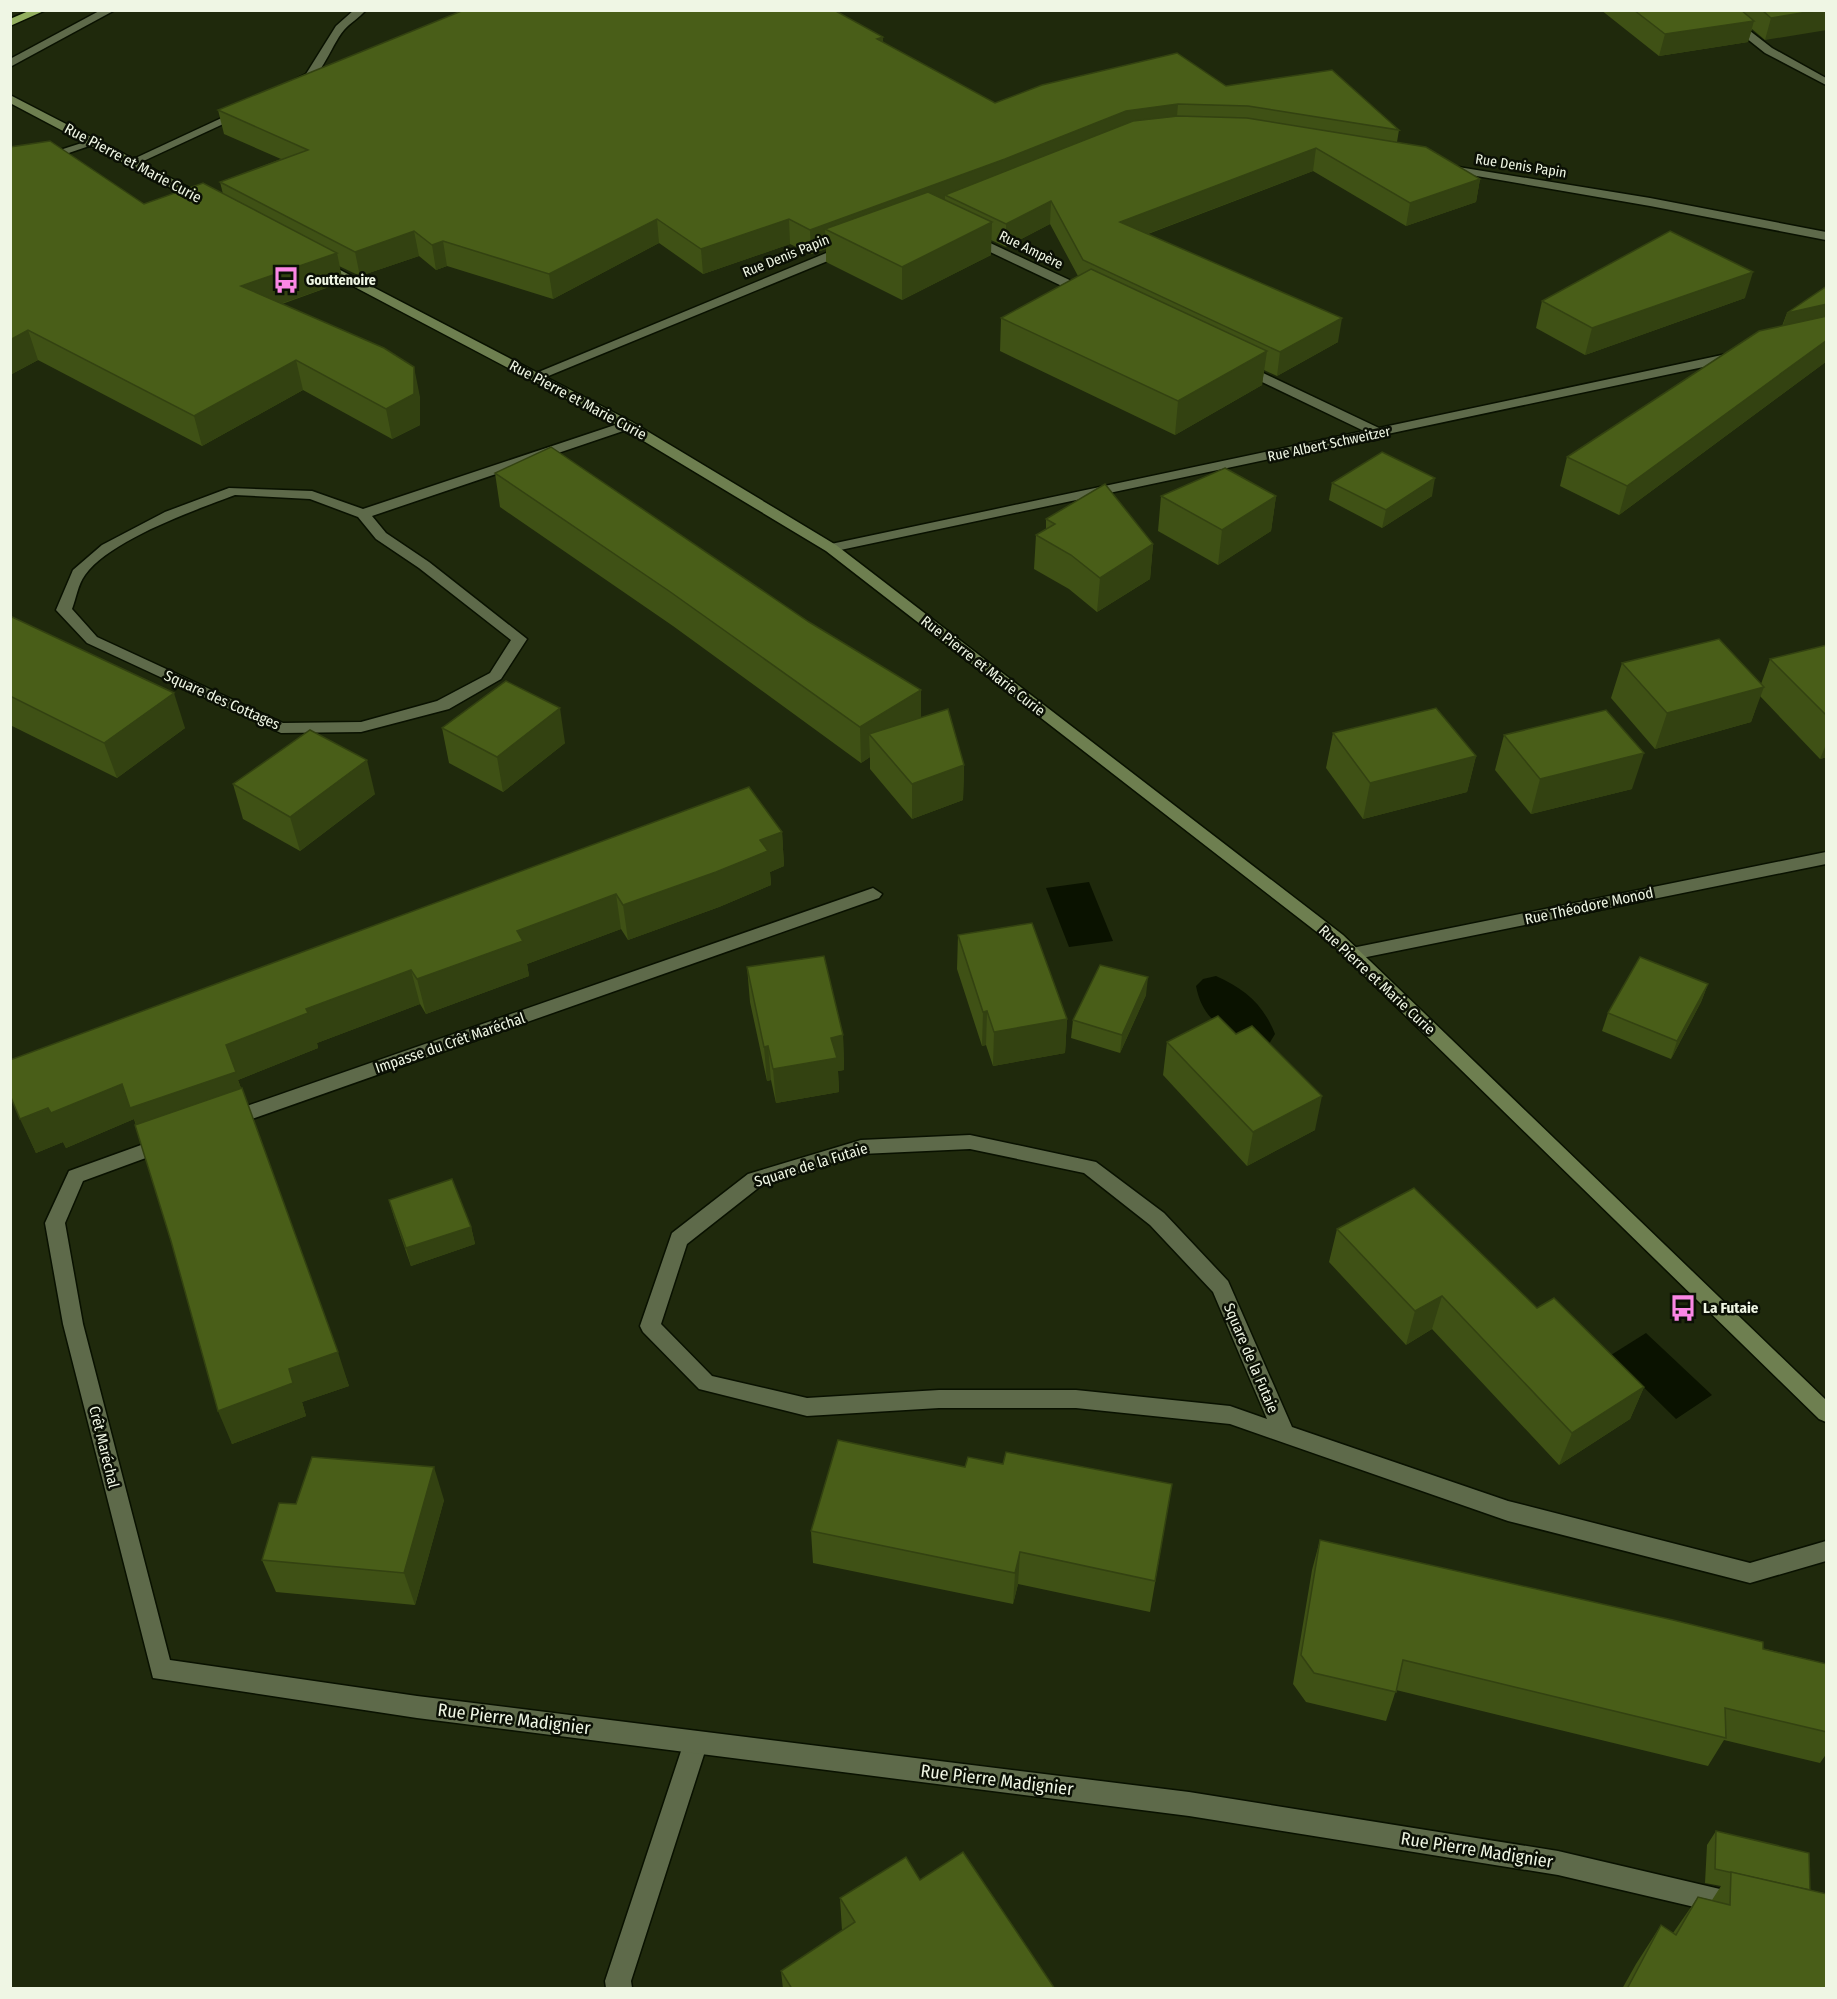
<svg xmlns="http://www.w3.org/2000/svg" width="1837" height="1999" viewBox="0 0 1837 1999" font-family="'Fira Sans Condensed',sans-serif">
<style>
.water{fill:#0a1200}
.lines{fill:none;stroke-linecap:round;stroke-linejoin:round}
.lane-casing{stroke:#091100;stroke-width:3}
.street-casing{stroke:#091100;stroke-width:3}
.secondary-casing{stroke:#091100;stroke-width:3}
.highway-casing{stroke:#091100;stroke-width:3}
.lane{fill:#5e6a4a;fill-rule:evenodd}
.street{fill:#5e6a4a;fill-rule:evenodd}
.secondary{fill:#6e7f50;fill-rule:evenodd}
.highway{fill:#93af5f;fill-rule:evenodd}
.wall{fill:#3f5115}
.shaded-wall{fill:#334211}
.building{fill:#495e18;stroke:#334211;stroke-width:1.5}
.labels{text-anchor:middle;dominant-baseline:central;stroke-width:5;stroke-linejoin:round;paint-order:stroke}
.far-street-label{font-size:14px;fill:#eff6e4;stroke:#0b1005}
.far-poi-label{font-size:14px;font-weight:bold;fill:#eff6e4;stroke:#0b1005;text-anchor:start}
.street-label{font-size:15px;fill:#eff6e4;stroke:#0b1005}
.poi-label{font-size:15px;font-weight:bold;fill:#eff6e4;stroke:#0b1005;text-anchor:start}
.near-street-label{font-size:18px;fill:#eff6e4;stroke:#0b1005}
</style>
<rect width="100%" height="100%" fill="#1f290c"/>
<g class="water">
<polygon points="1089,882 1113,941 1069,947 1046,888"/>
<path d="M1216,976c29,13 47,28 59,58l-6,10c-37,-10 -65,-17 -73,-58l7,-7z"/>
<polygon points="1646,1333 1712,1395 1676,1419 1611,1355"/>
</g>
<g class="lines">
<defs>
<g id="lane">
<polygon points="101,10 115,10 10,67 10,59"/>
<polygon points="696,1731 704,1734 708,1742 631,1981 632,1988 606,1988 605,1981 684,1742 688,1734"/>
</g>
<g id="street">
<path d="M354,10h12c-7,8 -16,13 -22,20 -15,17 -25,61 -54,56v-4l16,-8 30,-48z"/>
<polygon points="1711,10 1723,10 1772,48 1826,78 1826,85 1765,53"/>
<polygon points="243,108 249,111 247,113 137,164 127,162"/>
<polygon points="88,141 98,143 10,173 10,166"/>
<polygon points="1446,165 1650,198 1826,232 1826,240 1650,206 1442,170 1440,168"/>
<polygon points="971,234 1091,290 1093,293 1091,296 1083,296 967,241 965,238"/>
<polygon points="848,244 854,248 852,251 541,379 531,379 529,376"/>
<polygon points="1736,352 1741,353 1741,359 831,552 824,548 831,544 1364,431 1237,370 1237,364 1242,363 1379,428"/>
<path d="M627,421l5,1v6l-260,88 14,17 43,29 98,77 -26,40 -52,30 -88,23 -80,1 -194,-90 -31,-33 17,-40 29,-25 63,-33 64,-24 83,3 51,18zM235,495l75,4 48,18 18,22 43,29 92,72 -21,33 -53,28 -76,21 -78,1 -186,-86 -25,-28c4,-10 6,-25 13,-34 25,-35 110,-65 150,-80z"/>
<polygon points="1826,852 1826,864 1352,960 1346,958 1343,954 1346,950 1352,948"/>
<polygon points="873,888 882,894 879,898 235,1125 228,1127 221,1125 219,1120 221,1115"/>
<path d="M970,1135l126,27 68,51 64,68 64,146 216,74 242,62 76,-22v20l-76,22 -242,-62 -278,-97 -154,-16h-137l-132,8 -108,-27 -56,-57 -3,-6 32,-93 76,-59 113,-34zM970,1149l114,24 66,52 63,67 54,127 -37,-13 -154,-16h-137l-132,8 -95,-22 -51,-52 26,-80 75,-59 99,-31z"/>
<polygon points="166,1136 173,1138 176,1143 173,1148 83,1181 65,1223 83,1324 170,1660 417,1696 1189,1792 1558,1851 1737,1893 1746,1896 1749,1905 1746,1914 1737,1917 1558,1875 1189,1816 417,1718 153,1678 63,1324 45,1223 69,1171"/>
</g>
<g id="secondary">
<polygon points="10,95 209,198 211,201 201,204 10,103"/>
<polygon points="319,259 632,422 836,545 1343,935 1826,1400 1826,1422 1819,1419 1331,943 826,551 622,428 315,266 315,260"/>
</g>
<polygon id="highway" points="31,10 46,10 10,26 10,19"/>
</defs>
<use href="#lane" class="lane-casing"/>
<use href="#street" class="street-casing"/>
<use href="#secondary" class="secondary-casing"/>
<use href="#highway" class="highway-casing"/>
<use href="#lane" class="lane"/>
<use href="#street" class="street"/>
<use href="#secondary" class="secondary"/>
<use href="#highway" class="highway"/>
</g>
<g class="wall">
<polygon points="1601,10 1827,10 1765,40 1752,29 1748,42 1659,56"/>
<polygon points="883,43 995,103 1226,86 1399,130 1397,142 1480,179 1476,202 1406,226 1313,171 1148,234 1338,342 1277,376 1264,370 1262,385 1175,435 1000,351 1001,318 1078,276 1050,224 1006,247 991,240 991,255 902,300 826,262 826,249 811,254 790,244 703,274 659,243 553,299 447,266 436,270 419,256 360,276 339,266 343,282 282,304 420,397 420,425 392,439 303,390 202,446 38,360 10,375 10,147 144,204 223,194 220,182 281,159 224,134 218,110"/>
<polygon points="1827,286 1827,361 1619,515 1560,486 1567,457 1782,326 1787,313"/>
<polygon points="1745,298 1585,355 1536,328 1542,301"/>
<polygon points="495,473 921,718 964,765 963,800 912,819 870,769 870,757 861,763 673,626 500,507"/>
<polygon points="1332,483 1432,496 1382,528 1329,500"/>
<polygon points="1161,496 1276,496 1271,531 1218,565 1158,531"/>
<polygon points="1046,519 1153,544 1150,579 1097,612 1069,589 1034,569 1036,535 1046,529"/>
<polygon points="10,616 185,728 117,778 10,725"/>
<polygon points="1827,645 1827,757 1820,759 1760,696 1751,722 1655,749 1611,698 1622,663 1761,684 1770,659"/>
<polygon points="442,728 565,743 503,792 449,763"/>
<polygon points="1333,733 1476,756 1467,792 1363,819 1326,768"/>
<polygon points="1504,735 1632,789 1531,814 1495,770"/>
<polygon points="233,784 375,794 300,851 243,819"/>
<polygon points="782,832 784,866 770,872 771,885 719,907 628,940 621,929 527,964 529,976 426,1014 420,1004 317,1043 318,1048 238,1080 349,1386 302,1402 306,1416 232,1444 134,1119 66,1148 63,1142 36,1153 10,1095"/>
<polygon points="958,935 1067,1019 1065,1053 993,1066 986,1045 982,1046 957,969"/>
<polygon points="747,967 843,1035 844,1070 838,1071 839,1092 776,1103 771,1080 767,1081 750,1002"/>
<polygon points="1708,984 1701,1002 1671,1059 1602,1031 1608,1013"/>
<polygon points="1146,995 1120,1053 1071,1038 1073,1020"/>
<polygon points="1167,1042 1315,1130 1247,1166 1163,1075"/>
<polygon points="389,1200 471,1227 475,1244 411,1266 394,1217"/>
<polygon points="1337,1229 1537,1308 1644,1387 1630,1419 1559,1465 1432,1329 1406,1345 1329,1262"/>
<polygon points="1003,1464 1172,1484 1150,1612 1018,1584 1013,1604 813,1563 811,1531 965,1467"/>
<polygon points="444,1500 415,1605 276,1592 262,1560 296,1504"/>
<polygon points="1320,1540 1827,1664 1827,1753 1820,1763 1724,1740 1708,1766 1396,1690 1386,1721 1306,1702 1293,1684 1312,1570"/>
<polygon points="1716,1831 1810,1890 1827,1989 1622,1989 1636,1964 1661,1925 1673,1933 1698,1897 1712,1900 1721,1886 1705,1883 1707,1845"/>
<polygon points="920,1880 1055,1989 783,1989 781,1971 842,1931 840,1898"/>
</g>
<g class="shaded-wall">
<polygon points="1820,10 1827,10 1827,30 1765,40 1771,18"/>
<polygon points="1754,21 1748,42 1659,56 1665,34"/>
<polygon points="883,37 883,60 877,39"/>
<polygon points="1178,104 1176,128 945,195 945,205 825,229 826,249 811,254 810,230 1126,111"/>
<polygon points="1316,148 1313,171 1118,245 1120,222"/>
<polygon points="1480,179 1476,202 1406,226 1410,203"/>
<polygon points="1051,201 1050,224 1006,247 1006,224"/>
<polygon points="657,219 659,243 553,299 549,274"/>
<polygon points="789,219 790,244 703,274 701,249"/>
<polygon points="992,222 991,255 902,300 902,267"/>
<polygon points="414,231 419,256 360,276 355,252"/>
<polygon points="443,241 447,266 436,270 432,245"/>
<polygon points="337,253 343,282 248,315 241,286"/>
<polygon points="1753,272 1745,298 1585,355 1592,328"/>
<polygon points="1827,304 1827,327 1778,340 1787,313"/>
<polygon points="1342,318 1338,342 1277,376 1280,352"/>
<polygon points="28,330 38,360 10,375 10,340"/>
<polygon points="1827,340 1827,361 1619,515 1627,486"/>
<polygon points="1267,351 1262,385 1175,435 1178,401"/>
<polygon points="296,360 303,390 202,446 194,416"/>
<polygon points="414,367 420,397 420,425 392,439 386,409"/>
<polygon points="1435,478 1432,496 1382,528 1386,510"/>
<polygon points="1276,496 1271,531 1218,565 1222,530"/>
<polygon points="1153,544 1150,579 1097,612 1100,578"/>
<polygon points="1764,687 1751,722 1655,749 1667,713"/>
<polygon points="921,690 921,725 869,734 870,757 861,763 860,727"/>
<polygon points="174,693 185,728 117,778 104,743"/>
<polygon points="560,708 565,743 503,792 497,757"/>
<polygon points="1827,742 1827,757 1820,759"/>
<polygon points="1644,753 1632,789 1531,814 1540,779"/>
<polygon points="1476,756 1467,792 1363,819 1370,783"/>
<polygon points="367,760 375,794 300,851 290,817"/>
<polygon points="964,765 963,800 912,819 912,784"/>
<polygon points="782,832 784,866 770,872 771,885 719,907 628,940 623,905 760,840"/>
<polygon points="616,894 621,929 527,964 529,976 426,1014 417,979 517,931"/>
<polygon points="411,970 420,1004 317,1043 318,1048 238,1080 248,1106 143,1142 134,1119 66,1148 63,1142 36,1153 20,1119 226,1045 306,1009"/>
<polygon points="1148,977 1146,995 1120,1053 1122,1035"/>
<polygon points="1708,984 1701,1002 1671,1059 1677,1041"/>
<polygon points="987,1011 986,1045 982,1046 983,1012"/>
<polygon points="1067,1019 1065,1053 993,1066 994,1032"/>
<polygon points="843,1035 844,1070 838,1071 839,1092 776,1103 773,1069 831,1038"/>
<polygon points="768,1046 771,1080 767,1081 764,1047"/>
<polygon points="1322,1096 1315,1130 1247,1166 1253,1132"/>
<polygon points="471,1227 475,1244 411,1266 406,1248"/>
<polygon points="1442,1296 1432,1329 1406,1345 1415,1311"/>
<polygon points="338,1352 349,1386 302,1402 306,1416 232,1444 218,1411 289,1369"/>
<polygon points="1644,1387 1630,1419 1559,1465 1572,1433"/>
<polygon points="434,1467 444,1500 415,1605 404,1573"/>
<polygon points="1020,1552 1018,1584 1013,1604 1015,1573"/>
</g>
<g class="building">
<polygon points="464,10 834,10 883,37 877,39 995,103 1042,85 1177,53 1226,86 1332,70 1399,130 1248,106 1178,104 1126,111 1005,159 810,230 789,219 701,249 657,219 549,274 443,241 432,245 414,231 355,252 220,182 308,150 218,110"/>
<polygon points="1634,10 1741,10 1754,21 1665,34"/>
<polygon points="1762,10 1820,10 1771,18"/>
<polygon points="1178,116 1247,118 1426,147 1480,179 1410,203 1316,148 1120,222 1342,318 1280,352 1083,260 1051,201 1006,224 945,195 1133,121"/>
<polygon points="50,141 144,204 203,183 337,253 241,286 384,348 414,367 414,394 386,409 296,360 194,416 28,330 10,340 10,147"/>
<polygon points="928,192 992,222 902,267 825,229"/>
<polygon points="1670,231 1753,272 1592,328 1542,301"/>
<polygon points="1091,269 1267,351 1178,401 1001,318"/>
<polygon points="1827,286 1827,304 1787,313"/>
<polygon points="1827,316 1827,340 1627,486 1567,457 1759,331"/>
<polygon points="551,447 809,622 921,690 860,727 669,591 495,473"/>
<polygon points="1382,452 1435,478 1386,510 1332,483"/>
<polygon points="1225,468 1276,496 1222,530 1161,496"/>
<polygon points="1105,484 1153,544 1100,578 1071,555 1036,535 1055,524 1046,519"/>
<polygon points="10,616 174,693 104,743 10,696"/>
<polygon points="1719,639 1764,687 1667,713 1622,663"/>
<polygon points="1827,645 1827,716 1770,659"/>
<polygon points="506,681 560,708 497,757 442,728"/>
<polygon points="1436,708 1476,756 1370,783 1333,733"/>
<polygon points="948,709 964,765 912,784 869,734"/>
<polygon points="1606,710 1644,753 1540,779 1504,735"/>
<polygon points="310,730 367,760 290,817 233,784"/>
<polygon points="749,787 782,832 760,840 768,851 716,872 623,905 616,894 517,931 523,941 417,979 411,970 306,1009 308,1013 226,1045 236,1072 130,1108 122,1084 51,1113 48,1108 20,1119 10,1095 10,1060"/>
<polygon points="1032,923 1067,1019 994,1032 987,1011 983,1012 958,935"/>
<polygon points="824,956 843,1035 831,1038 837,1058 773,1069 768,1046 764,1047 747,967"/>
<polygon points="1640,957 1708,984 1677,1041 1608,1013"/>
<polygon points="1100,965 1148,977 1122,1035 1073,1020"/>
<polygon points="1218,1016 1236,1034 1252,1026 1322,1096 1253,1132 1167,1042"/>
<polygon points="242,1088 338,1352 289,1369 293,1383 218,1411 171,1241 135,1125"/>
<polygon points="452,1179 471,1227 406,1248 389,1200"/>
<polygon points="1414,1188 1537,1308 1554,1298 1644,1387 1572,1433 1442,1296 1415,1311 1337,1229"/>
<polygon points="838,1440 965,1467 968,1457 1003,1464 1006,1452 1172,1484 1155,1581 1020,1552 1015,1573 811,1531"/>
<polygon points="312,1457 434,1467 404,1573 262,1560 279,1503 296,1504"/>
<polygon points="1320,1540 1673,1620 1763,1642 1763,1649 1827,1664 1827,1732 1725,1708 1726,1738 1403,1660 1396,1692 1314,1673 1301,1655"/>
<polygon points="1716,1831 1809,1853 1810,1890 1715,1869"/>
<polygon points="963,1852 1055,1989 792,1989 781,1971 855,1922 840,1898 906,1857 920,1880"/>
<polygon points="1731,1872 1827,1894 1827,1989 1627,1989 1661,1925 1676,1935 1698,1897 1730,1905"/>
</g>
<defs>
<symbol id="bus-bare" viewBox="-9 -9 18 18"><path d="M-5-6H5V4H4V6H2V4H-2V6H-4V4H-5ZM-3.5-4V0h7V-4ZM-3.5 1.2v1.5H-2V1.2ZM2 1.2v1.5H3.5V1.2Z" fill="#fb87e5" stroke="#0b1005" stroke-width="2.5" paint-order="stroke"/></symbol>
</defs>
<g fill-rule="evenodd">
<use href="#bus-bare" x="267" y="261" width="38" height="38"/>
<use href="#bus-bare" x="1664" y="1289" width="38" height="38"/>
</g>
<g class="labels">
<g class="far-street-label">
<text transform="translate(1521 166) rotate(9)">Rue Denis Papin</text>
<text transform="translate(1031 250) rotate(26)">Rue Ampère</text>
<text transform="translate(786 256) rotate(-22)">Rue Denis Papin</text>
<text transform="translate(1329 444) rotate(-12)">Rue Albert Schweitzer</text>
</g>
<g class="far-poi-label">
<text x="306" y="280">Gouttenoire</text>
</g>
<g class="street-label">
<text transform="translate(133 163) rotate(28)">Rue Pierre et Marie Curie</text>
<text transform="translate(578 400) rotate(28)">Rue Pierre et Marie Curie</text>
<text transform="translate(983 666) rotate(38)">Rue Pierre et Marie Curie</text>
<text transform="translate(222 700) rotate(24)">Square des Cottages</text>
<text transform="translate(1589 906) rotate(-12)">Rue Théodore Monod</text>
<text transform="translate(1377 980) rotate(43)">Rue Pierre et Marie Curie</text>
<text transform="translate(450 1043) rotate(-19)">Impasse du Crêt Maréchal</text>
<text transform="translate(811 1165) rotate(-17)">Square de la Futaie</text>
<text transform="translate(1251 1358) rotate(67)">Square de la Futaie</text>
<text transform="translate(104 1447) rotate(76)">Crêt Maréchal</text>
</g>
<g class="poi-label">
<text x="1703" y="1308">La Futaie</text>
</g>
<g class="near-street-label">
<text transform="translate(514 1719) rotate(7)">Rue Pierre Madignier</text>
<text transform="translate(997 1780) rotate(7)">Rue Pierre Madignier</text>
<text transform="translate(1477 1850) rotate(9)">Rue Pierre Madignier</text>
</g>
</g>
<rect width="1837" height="1999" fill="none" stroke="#eff6e4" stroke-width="24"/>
</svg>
